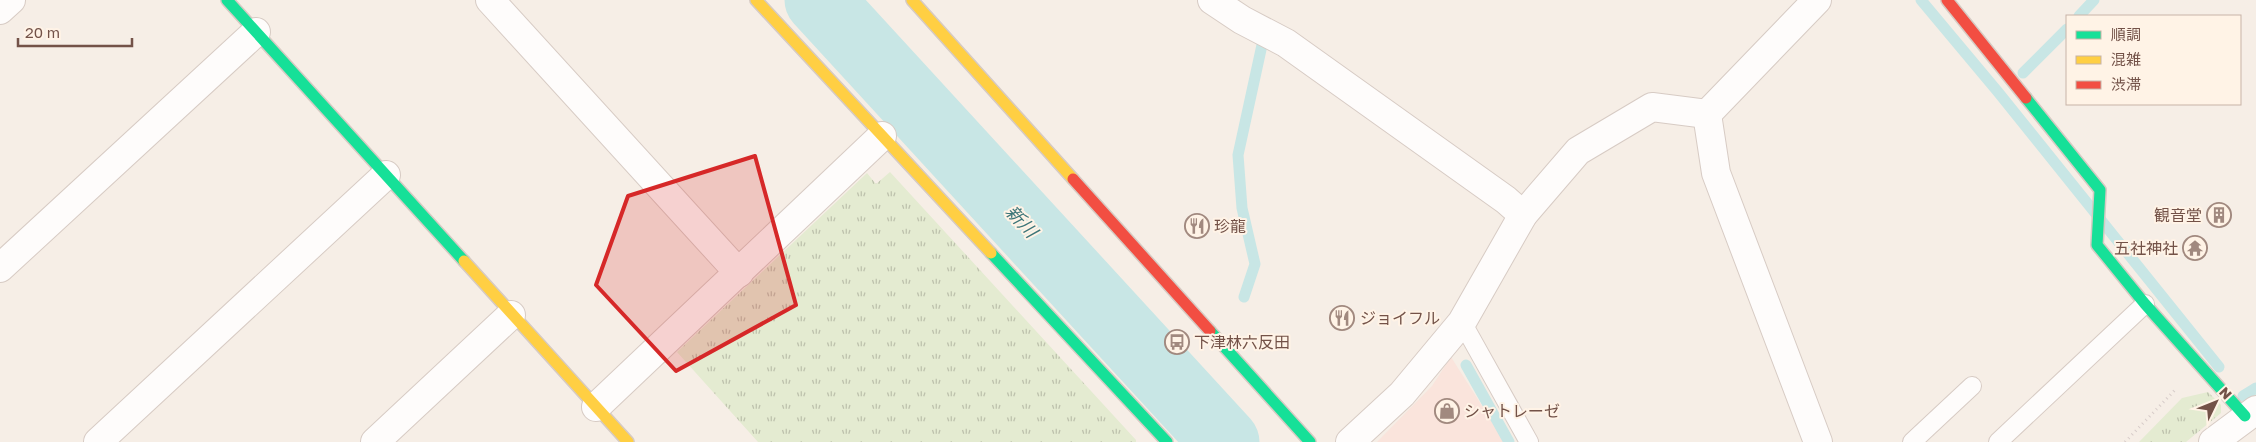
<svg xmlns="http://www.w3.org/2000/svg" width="2256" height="442" viewBox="0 0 2256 442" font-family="'Golos Text','Noto Sans JP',sans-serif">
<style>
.commercial{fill:#fae4dc}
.grass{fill:url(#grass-tufts)}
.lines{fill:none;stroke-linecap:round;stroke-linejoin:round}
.stream{stroke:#c8e6e5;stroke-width:11}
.river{stroke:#c8e6e5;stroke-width:69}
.lane-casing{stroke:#d7cbc4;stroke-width:20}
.street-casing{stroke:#d7cbc4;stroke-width:30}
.fast-casing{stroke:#d6cac3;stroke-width:14}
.slow-casing{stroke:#d6cac3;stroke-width:14}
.jam-casing{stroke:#d6cac3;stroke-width:14}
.path{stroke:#d7ccc9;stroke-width:3;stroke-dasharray:1 4;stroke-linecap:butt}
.lane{stroke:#fefcfb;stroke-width:18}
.street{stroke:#fefcfb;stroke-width:28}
.fast{stroke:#16e098;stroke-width:11}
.slow{stroke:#ffcf43;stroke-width:11}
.jam{stroke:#f24e42;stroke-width:11}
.marked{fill:#d62828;fill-opacity:0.2;stroke:#d62828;stroke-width:4;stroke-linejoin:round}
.labels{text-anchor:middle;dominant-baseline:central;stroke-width:4;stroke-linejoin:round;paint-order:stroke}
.poi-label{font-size:16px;fill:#735248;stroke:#fff3e6;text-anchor:start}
.water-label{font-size:18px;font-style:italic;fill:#3c7578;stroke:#fff3e6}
</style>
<defs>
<pattern id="grass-tufts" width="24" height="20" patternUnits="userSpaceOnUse" patternTransform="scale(1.25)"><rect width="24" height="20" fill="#e4ebd1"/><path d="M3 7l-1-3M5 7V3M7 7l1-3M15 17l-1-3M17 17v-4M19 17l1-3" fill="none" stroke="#bdc1ac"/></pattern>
</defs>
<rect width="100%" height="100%" fill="#f6eee6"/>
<polygon class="commercial" points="1451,357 1505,442 1377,442 1432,386"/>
<g class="grass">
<polygon points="890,172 1136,440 1136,442 758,442 677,352 867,173 876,184"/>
<polygon points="2208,392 2221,405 2221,413 2186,442 2139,442 2182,398"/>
</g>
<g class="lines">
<g class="stream">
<polyline points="1921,0 1998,92 2219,367"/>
<polyline points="2079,16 2094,0"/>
<polyline points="2023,73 2067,29"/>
<polyline points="1244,297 1255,264 1242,208 1238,155 1262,45"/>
<polyline points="1466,365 1509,442"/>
<polyline points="2243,396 2256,388"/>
</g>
<polyline class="river" points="819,0 1225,442"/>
<defs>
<g id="lane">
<polyline points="1462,322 1529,442"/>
<polyline points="1912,442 1972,386"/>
<polyline points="1998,442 2145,304"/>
</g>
<g id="street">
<polyline points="490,0 739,273"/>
<polyline points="1212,0 1242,20 1286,43 1506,200 1523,215"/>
<polyline points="0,10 11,0"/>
<polyline points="1707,114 1716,173 1818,442"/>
<polyline points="1707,114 1817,0"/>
<polyline points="0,268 256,32"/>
<polyline points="596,407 882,136"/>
<polyline points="98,442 386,175"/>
<polyline points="375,442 511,315"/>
<polyline points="1350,442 1402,394 1462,322 1523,215 1578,151 1652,107 1707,114"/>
<polyline points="2213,442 2256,410"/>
</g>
<g id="fast">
<polyline points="227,0 464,261"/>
<polyline points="2026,98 2100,190 2097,245 2145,304 2245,416"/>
<polyline points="991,253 1167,442"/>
<polyline points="1210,331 1310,442"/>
</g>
<g id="slow">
<polyline points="756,0 991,253"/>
<polyline points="912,0 1073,179"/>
<polyline points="464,261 628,442"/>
</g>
<g id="jam">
<polyline points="1947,0 2026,98"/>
<polyline points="1073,179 1210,331"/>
</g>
</defs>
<use href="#lane" class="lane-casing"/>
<use href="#street" class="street-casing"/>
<use href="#fast" class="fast-casing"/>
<use href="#slow" class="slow-casing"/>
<use href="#jam" class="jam-casing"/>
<polyline class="path" points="2125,442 2175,390"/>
<use href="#lane" class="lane"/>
<use href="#street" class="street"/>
<use href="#fast" class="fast"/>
<use href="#slow" class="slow"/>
<use href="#jam" class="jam"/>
</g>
<path class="marked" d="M755,156l41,149 -120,66 -80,-86 32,-89z"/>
<defs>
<symbol id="building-ring" viewBox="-11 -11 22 22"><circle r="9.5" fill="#fff3e6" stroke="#a1897f" stroke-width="1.5"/><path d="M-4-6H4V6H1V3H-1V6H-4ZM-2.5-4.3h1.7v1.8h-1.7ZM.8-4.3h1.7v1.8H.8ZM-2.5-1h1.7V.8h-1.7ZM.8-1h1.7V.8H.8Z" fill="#a1897f"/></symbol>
<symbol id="restaurant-ring" viewBox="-11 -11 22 22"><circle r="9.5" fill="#fff3e6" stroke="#a1897f" stroke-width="1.5"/><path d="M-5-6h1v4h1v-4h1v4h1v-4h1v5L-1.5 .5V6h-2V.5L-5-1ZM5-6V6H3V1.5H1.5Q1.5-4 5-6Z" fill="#a1897f"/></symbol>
<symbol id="temple-ring" viewBox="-11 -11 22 22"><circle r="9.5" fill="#fff3e6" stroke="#a1897f" stroke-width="1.5"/><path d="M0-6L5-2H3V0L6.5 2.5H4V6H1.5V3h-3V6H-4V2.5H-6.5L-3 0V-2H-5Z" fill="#a1897f"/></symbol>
<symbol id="bus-ring" viewBox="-11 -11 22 22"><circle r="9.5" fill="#fff3e6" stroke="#a1897f" stroke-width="1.5"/><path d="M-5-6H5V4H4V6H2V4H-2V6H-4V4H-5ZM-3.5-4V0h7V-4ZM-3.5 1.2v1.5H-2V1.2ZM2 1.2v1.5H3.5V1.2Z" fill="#a1897f"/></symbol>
<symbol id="shop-ring" viewBox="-11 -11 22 22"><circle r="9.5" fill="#fff3e6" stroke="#a1897f" stroke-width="1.5"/><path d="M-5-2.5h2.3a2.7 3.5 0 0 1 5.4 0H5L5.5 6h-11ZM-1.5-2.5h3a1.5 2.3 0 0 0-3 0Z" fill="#a1897f"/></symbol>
</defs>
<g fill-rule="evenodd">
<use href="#building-ring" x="2205" y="201" width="28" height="28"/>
<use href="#restaurant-ring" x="1183" y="212" width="28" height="28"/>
<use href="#temple-ring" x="2181" y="234" width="28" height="28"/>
<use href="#restaurant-ring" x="1328" y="304" width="28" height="28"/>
<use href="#bus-ring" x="1163" y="328" width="28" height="28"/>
<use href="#shop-ring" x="1433" y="397" width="28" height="28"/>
</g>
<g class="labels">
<g class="poi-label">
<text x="2202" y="215" text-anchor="end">観音堂</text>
<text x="1214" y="226">珍龍</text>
<text x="2178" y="248" text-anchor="end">五社神社</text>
<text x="1360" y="318">ジョイフル</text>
<text x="1194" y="342">下津林六反田</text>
<text x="1464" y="411">シャトレーゼ</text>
</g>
<g class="water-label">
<text transform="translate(1022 221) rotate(47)">新川</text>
</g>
</g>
<rect x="2066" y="15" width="175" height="90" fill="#fff3e6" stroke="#c7b3a7"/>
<rect x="2076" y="31" width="25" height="8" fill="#16e098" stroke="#c7b3a7"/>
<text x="2111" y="40" font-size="15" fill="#735248">順調</text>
<rect x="2076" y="56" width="25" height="8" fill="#ffcf43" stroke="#c7b3a7"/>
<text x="2111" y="65" font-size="15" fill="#735248">混雑</text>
<rect x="2076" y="81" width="25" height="8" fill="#f24e42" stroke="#c7b3a7"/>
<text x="2111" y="90" font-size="15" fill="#735248">渋滞</text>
<g transform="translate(2216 402) rotate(47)" stroke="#fff3e6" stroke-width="4" paint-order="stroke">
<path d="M0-4L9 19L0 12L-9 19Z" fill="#735248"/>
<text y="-8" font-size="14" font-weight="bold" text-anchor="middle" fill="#735248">N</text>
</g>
<path d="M18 38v8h114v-8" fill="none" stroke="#735248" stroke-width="2.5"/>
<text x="25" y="38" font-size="15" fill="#735248" stroke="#fff3e6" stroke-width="4" paint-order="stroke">20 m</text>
</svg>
